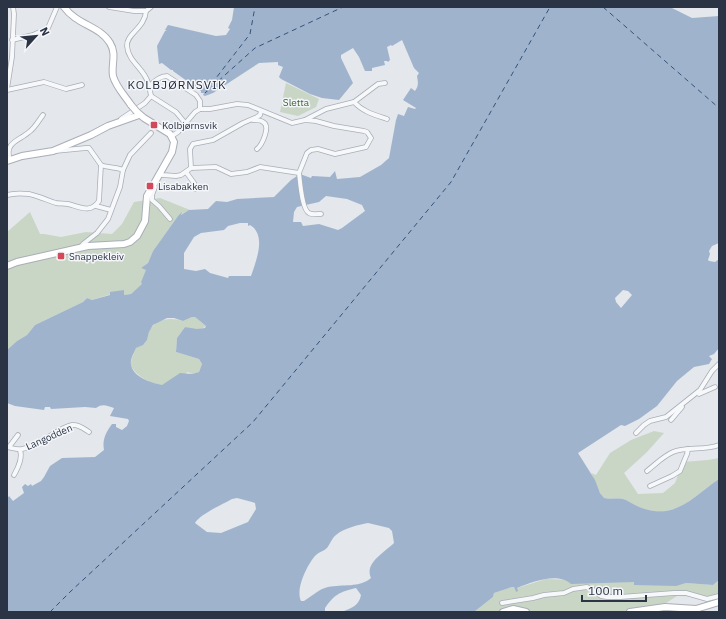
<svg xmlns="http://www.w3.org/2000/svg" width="726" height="619" viewBox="0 0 726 619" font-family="'IBM Plex Sans',sans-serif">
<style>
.green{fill:#c9d6c5}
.water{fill:#9fb4cc;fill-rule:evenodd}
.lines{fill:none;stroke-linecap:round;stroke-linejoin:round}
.ferry{stroke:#34527a;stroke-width:1;stroke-dasharray:5 4;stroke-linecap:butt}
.minor-casing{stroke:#a9aeb7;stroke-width:5.5}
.secondary-casing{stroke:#a9aeb7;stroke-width:8}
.minor{stroke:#f7f8fa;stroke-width:4}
.secondary{stroke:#fff;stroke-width:6}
.secondary-bridge-casing{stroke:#a9aeb7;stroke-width:8;stroke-linecap:butt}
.secondary-bridge{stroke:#fff;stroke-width:6}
.poi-dot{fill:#d1495b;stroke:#f4f6f9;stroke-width:1.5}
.labels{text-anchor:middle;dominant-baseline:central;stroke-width:3;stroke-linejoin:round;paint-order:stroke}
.park-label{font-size:10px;fill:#3f6138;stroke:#f4f6f9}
.poi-label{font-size:10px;fill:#2b3445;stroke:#f4f6f9;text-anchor:start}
.street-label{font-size:10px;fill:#2b3445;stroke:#f4f6f9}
.quarter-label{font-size:12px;letter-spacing:1px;fill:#1d2536;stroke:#f4f6f9}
</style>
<rect width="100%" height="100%" fill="#e4e7ec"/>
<g class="green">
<polygon points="286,83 319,99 316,107 298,116 280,112"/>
<polygon points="160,198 190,210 178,216 153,251 148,263 141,268 147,270 141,282 143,284 131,294 124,295 124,290 92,300 87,298 83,302 35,325 27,335 17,341 7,350 7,232 30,212 40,234 44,234 61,237 86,232 112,234 122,224 134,202"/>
<path d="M192,317h3l11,9c-6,5 -14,3 -21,1l-8,11 -1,14 23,7 3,5 -3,8 -7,2 -4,-2c-7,4 -19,12 -26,13 -8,1 -32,-12 -31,-22 0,-4 3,-10 5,-15 3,-2 8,-3 10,-7 2,-3 2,-6 3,-9 6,-14 22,-15 34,-11z"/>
<path d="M654,431l10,2 -17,19 -23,21 14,21 25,-1 12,-10 8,-21 25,-2 11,-2v21c-24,16 -42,40 -74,30 -7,-2 -13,-6 -19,-9 -7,-3 -15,0 -22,-2 -6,-6 -8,-16 -13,-25l5,2 14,-22 21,-13z"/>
<polygon points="546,579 634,582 634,585 678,585 686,583 713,585 719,580 719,597 677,596 655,610 649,612 533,612 515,608 508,612 474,612 493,597 494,593 512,587 514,587 516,592 517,588"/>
</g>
<path class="water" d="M234,7h436l22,11 27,-2v227l-7,3 -3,5 1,3 -2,6 1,1 6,1 4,-3v89l-5,6 -5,2 3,3 -3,5 -15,3 -17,14 -20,25 -18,13 -14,7 -4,-1 -43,28 17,27 5,13 4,5c7,2 15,-1 22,2 6,3 12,7 19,9 32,10 50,-14 74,-30v101l-6,5 -27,-2 -10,3 -42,-1v-3l-63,2c-14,-12 -38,-2 -54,4l1,3 -2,1 -2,-5h-2l-18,6 -1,4 -19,15h-132c9,-4 17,-6 19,-17l-5,-7c-17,4 -22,7 -31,20v4h-318v-113l2,-3 4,5 11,-8 -2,-6 3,-3 3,2 3,-2 1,2 9,-5 3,-4 6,-11 12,-8 33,-1 9,-7c-2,-10 2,-18 8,-26h4v3l6,3 5,-4 2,-5 -1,-2 -18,-3 4,-8c-7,-2 -11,-5 -18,0l-11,-1 -34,2 -1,-2h-5l-1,3 -29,-4 -8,-3v-53l10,-9 10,-6 8,-10 48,-23 4,-4 5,2 18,-5v-3l14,-2v5l7,-1 11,-10 -1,-2 5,-12 -5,-2 7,-5 5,-12 25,-35 4,-4 -1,3 8,-5 19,-1 8,-8 11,1 10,-3 37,-2 17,-17 9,-6 11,4 1,-2 18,1 5,-6 2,8 23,-2 21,-12 8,-7 7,-38 2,-6 6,2 4,-9 7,2 1,-1 -13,-8 8,-12 4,3c4,-5 3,-9 2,-15l2,-3 -5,-5 -12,-28 -10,6 -1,-1 -4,2 3,13 -2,2 -1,-1h-3l1,4 -13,3v3h-7l-6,-14 -6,-9 -12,7v3l12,25 -14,17 -17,-2 -12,-4 -29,-15 -2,-2 4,-10 -5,-2v-3l-19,1 -46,30 -8,3 -2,-1 1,-2h-3v-2l-28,-20v-1h-2l-9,-7 -3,1 -2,-18 8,-15h2l-2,-1 3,-5 48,11 10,-1 4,-6 -2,-1 4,-8zM326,196l21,3 15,6 3,6 -23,17 -4,2 -19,-6 -16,2 -2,-4h-8l1,-10 3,-5 22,-5zM240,223h8v3l2,-1c17,10 6,36 1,51h-22l-1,2 -18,-5 -5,-4 -9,2 -12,-2v-16l10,-16 7,-4 23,-3 4,-4zM623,290l5,1 4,4 -11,13 -5,-6 -1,-4zM192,317h3l11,9 -1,2 -8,1 -12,-2 -8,11 -1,14 23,7 3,5 -3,8 -7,2 -12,-1 -18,12c-10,-2 -30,-8 -31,-21 -1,-5 3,-11 5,-16l7,-3 4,-5 2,-8 4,-7 14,-7h7l9,3zM237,498l15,4 3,1 1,6 -8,13 -27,11 -14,-1 -12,-9c4,-8 28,-19 37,-24zM368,523l21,5 3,3 2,12c-9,9 -30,20 -23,35 -12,10 -28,6 -43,9 -9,2 -16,9 -24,14h-3c-6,-12 7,-38 15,-46 3,-3 8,-4 11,-7 3,-4 5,-10 9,-13 8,-7 22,-10 32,-12z"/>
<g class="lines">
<g class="ferry">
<polyline points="603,7 719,108"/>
<polyline points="206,91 250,34 255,7"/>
<polyline points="205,93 255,48 343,7"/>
<polyline points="50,612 70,592 253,422 451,182 550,7"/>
</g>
<defs>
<g id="minor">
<polyline points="109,7 134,11 146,11"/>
<path d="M151,7l-5,4c-1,17 -20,23 -19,35 1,14 14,21 19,32 3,5 4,12 5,18l25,16 10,12"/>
<polyline points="12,40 33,35 48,28 57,7"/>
<path d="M149,87c5,-6 11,-11 18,-11l29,19 4,6v8"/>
<polyline points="7,89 12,57 14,14 13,7"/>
<polyline points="7,90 44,82 66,89 82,85"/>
<path d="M354,102c9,10 21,13 33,17"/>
<polyline points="121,119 145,103 151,96"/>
<path d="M253,120c3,0 8,0 10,2 8,4 -1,23 -6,27"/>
<polyline points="305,120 326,109 354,102 378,84 385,83"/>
<path d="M10,160c-6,-18 9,-19 19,-28 6,-4 10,-12 14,-17"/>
<path d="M101,165c7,3 16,2 22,5"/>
<polyline points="191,168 190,149 193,144 213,140 243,123 257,117 260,115 261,111"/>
<polyline points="186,172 194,183 195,189"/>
<path d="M299,173c1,8 3,37 10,40 3,2 9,1 12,1"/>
<polyline points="159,174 163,175 176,176 181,175 191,168 216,167 231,174 247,172 260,167 299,173 307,153 311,150 318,149 335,154 366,147 371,138 367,132 364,131 334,126 316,121 305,120 292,123 248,105 237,104 210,109 200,109 195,112 178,132 172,136"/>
<polyline points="155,187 152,195 152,200 159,206 170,219"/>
<path d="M7,195c7,-2 14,-2 22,-1 9,2 18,6 27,9 4,1 8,0 12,1 12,3 22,10 31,-3l2,-36 -12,-17h-3l-31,3"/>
<polyline points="96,206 111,210"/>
<polyline points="81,247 83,244 97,233 108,219 120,187 123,170 130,155 151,133"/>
<polyline points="699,394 715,387"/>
<polyline points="671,420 682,407"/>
<polyline points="636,433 644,425 650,421 666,417 700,390 712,371 719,364"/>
<path d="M7,447c5,1 10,3 15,2 18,-3 35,-21 50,-24 7,-1 12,4 17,7"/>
<polyline points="9,447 18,435"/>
<path d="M647,471c9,-7 15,-14 26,-19 14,-6 31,-1 46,-7"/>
<path d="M14,475c4,-7 9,-17 6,-25"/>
<polyline points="650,486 672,476 680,471 687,454 688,449"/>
<polyline points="502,603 533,598 544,595 564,593 573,589 587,587 592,589 601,596 607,597 620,597 674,593 686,593 707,599 719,596"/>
</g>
<g id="secondary">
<path d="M64,7c13,18 36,19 46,36 7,11 1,22 3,33 3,11 12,20 18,29"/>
<polyline points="7,161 22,156 53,151 91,135 108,126 139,115"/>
<polyline points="7,266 17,262 88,246 124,244 130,242 137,236 145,221 147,196 172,152 174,142 170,134 144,118 137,112"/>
<polyline points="503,612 513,609 526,612"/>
<polyline points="630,612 665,607 696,609 719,602"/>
</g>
</defs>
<use href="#minor" class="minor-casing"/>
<use href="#secondary" class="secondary-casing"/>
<use href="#minor" class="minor"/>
<use href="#secondary" class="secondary"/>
<defs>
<polyline id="secondary-bridge" points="131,105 137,112"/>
</defs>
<use href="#secondary-bridge" class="secondary-bridge-casing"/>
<use href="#secondary-bridge" class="secondary-bridge"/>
</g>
<g class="poi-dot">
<rect x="150" y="121" width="8" height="8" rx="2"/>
<rect x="146" y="182" width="8" height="8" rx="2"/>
<rect x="57" y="252" width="8" height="8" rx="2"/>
</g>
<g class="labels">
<g class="park-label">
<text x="296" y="102">Sletta</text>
</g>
<g class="poi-label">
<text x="162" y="125">Kolbjørnsvik</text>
<text x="158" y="186">Lisabakken</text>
<text x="69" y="256">Snappekleiv</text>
</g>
<g class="street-label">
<text transform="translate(49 437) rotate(-24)">Langodden</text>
</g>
<g class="quarter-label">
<text x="177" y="84">KOLBJØRNSVIK</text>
</g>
</g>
<rect width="726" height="619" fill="none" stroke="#2b3445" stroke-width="16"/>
<g transform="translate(36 36) rotate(63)" stroke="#f4f6f9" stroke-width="3" paint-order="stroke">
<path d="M0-3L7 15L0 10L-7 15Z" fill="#2b3445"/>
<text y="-6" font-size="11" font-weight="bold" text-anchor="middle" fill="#2b3445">N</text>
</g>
<path d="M582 595v6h64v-6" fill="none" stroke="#2b3445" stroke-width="2"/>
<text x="588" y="595" font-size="12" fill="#2b3445" stroke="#f4f6f9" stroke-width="3" paint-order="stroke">100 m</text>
</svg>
